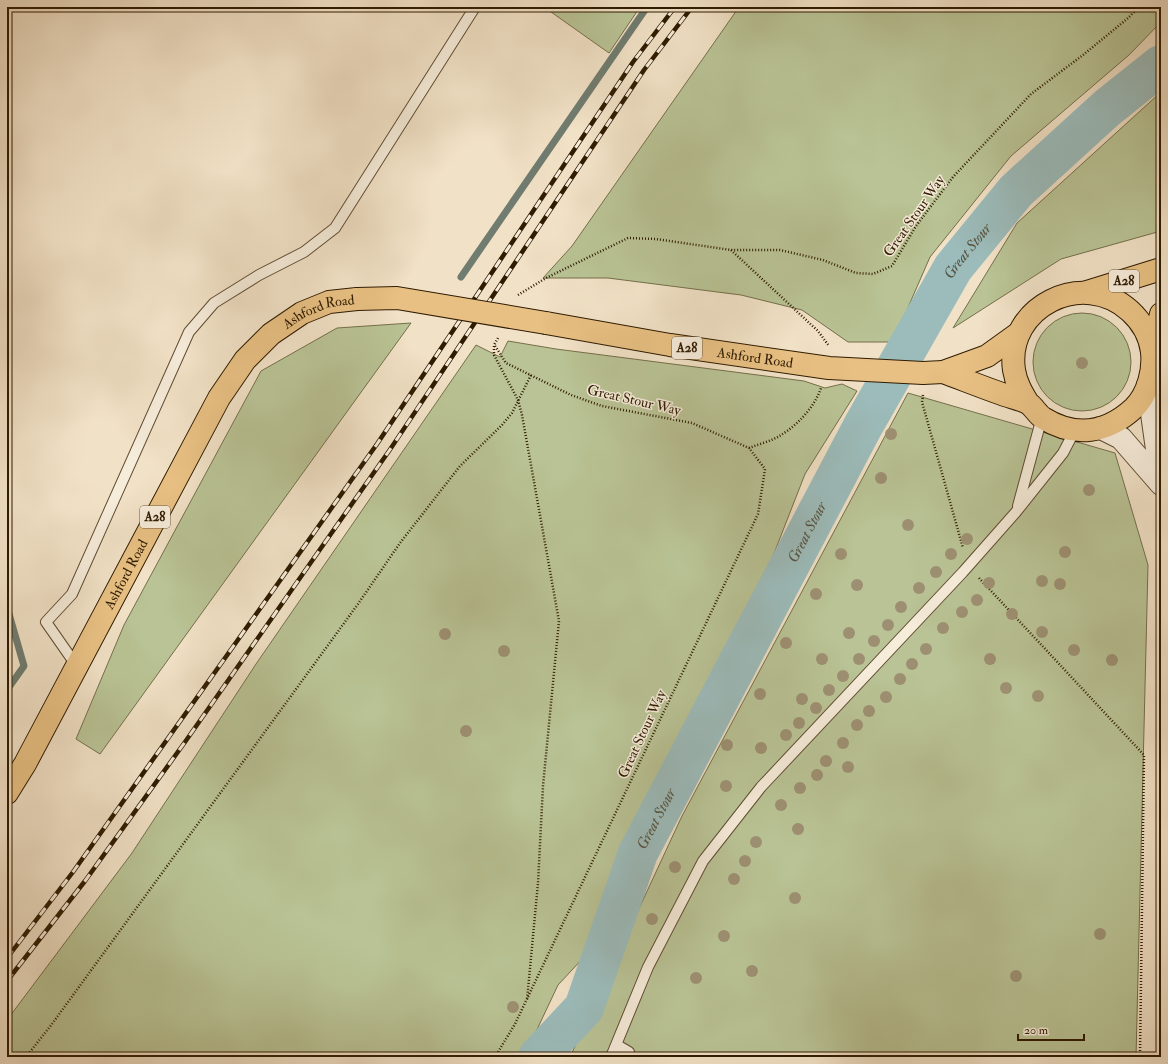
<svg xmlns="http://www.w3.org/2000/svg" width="1168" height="1064" viewBox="0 0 1168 1064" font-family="'IM FELL Double Pica',serif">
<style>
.green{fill:#b9c395;stroke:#746f4a}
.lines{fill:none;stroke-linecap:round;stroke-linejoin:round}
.stream{stroke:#707c70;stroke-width:7}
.river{stroke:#9cbcbb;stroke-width:40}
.service-casing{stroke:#604c32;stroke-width:12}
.tertiary-casing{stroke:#604c32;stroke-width:24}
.trunk-casing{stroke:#2f1b00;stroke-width:24}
.path{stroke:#2f1b00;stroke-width:2.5;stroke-dasharray:1 2;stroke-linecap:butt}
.service{stroke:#f6ecda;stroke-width:10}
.tertiary{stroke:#f6ecda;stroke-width:22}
.trunk{stroke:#e8c083;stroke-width:22}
.rail-casing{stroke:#2f1b00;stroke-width:4.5}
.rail{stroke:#f6ecda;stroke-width:3;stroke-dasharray:9;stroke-linecap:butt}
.trunk-bridge-casing{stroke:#2f1b00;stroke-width:24;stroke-linecap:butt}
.trunk-bridge{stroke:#e8c083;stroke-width:22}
.tree{fill:#9d9072}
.labels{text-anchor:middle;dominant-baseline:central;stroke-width:3;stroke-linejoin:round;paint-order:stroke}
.shield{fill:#f6ecda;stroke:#6b5a41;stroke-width:1}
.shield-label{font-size:13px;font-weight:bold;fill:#2f1b00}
.street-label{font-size:14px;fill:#2f1b00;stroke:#f6ecda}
.water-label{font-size:15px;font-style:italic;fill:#555341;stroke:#f6ecda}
</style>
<rect width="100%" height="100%" fill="#f1e1c6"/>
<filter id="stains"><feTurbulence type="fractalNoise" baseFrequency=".005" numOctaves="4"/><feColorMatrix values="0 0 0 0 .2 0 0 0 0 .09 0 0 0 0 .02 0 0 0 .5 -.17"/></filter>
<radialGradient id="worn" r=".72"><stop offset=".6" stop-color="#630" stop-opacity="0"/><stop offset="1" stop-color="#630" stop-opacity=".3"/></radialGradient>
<g class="green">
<polygon points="544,7 640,7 609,53"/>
<polygon points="739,7 1161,7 1161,22 1129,55 1011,156 930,257 893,342 848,342 802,310 741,295 608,278 543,278 572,246"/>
<polygon points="1161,92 1161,231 1061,259 953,328 1017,223"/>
<circle cx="1082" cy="362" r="49"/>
<polygon points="411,323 100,754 76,739 124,625 261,371 337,328"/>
<polygon points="508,341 556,349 804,381 825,388 842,384 857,391 805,474 766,574 730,645 683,746 628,852 593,932 584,957 558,985 524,1057 7,1057 7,1020 132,853 256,664 476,345 500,357"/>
<polygon points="908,393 1115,453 1148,565 1136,1057 570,1057 682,816"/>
</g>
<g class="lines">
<g class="stream">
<polyline points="461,277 647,7"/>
<polyline points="7,607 24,666 7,690"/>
</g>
<path class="river" id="s1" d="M538,1057l46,-49 54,-155 225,-427 90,-158 63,-77 91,-83 54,-43"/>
<defs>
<g id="service">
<polyline points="1018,506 1042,417"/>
<polyline points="76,665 46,622 72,594 189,332 214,303 259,275 304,252 335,228 475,7"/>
<polyline points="617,1045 629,1052 630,1057"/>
<polyline points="611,1057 648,967 703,861 761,787 963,572 1016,512 1063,453 1075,430"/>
</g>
<g id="tertiary">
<polyline points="1148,385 1161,478"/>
<polyline points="1101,428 1121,438 1161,484"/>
</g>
<g id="trunk">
<polyline points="1087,292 1161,269"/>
<path id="s2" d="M546,323l124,22 159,23 94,5 20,-1 44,-16 32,-23"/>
<polyline points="1152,351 1161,314"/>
<path d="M943,372c19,7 39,15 59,22 8,3 18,5 26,9 6,4 9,11 15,15 32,20 64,15 91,-10 14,-14 20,-37 18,-56 -2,-16 -11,-31 -22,-41 -47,-43 -125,-4 -116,59 2,13 8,23 14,33"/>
<path id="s3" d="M7,793l18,-29 194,-366 26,-38 26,-26 31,-21 27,-11 28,-3"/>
</g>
</defs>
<use href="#service" class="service-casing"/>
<use href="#tertiary" class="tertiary-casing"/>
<use href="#trunk" class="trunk-casing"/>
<g class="path">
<polyline points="731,250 818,331 829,346"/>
<polyline points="518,295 546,278 628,238 656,239 731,250 780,250 823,260 856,273 873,274 892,266 916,226 953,177 1031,94 1083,55 1127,19 1139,7"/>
<polyline points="498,338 494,345 494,355 518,400 522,415 559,621 543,786 538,883 527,1000"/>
<polyline points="495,346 506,363 571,395 602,406 692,423 749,448 765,469 758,514 515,1024 495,1057"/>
<polyline points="923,395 922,402 963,548"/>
<path d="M749,448c10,-4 23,-7 32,-13 17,-10 34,-29 40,-47"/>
<polyline points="979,578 1144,755 1140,1057"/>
<polyline points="26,1057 52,1024 358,604 400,543 460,466 502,425 512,413 531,375"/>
</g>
<use href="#service" class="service"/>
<use href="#tertiary" class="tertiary"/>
<use href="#trunk" class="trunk"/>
<defs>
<g id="rail">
<polyline points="7,958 73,872 377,444 633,62 675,7"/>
<polyline points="7,981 85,881 185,742 389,451 644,70 692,7"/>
</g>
</defs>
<use href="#rail" class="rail-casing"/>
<use href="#rail" class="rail"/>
<defs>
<polyline id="trunk-bridge" points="357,299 397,298 546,323"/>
</defs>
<use href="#trunk-bridge" class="trunk-bridge-casing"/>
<use href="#trunk-bridge" class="trunk-bridge"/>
</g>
<g class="tree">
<circle cx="1082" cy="363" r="6"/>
<circle cx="891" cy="434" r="6"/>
<circle cx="881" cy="478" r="6"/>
<circle cx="1089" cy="490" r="6"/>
<circle cx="908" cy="525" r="6"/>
<circle cx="967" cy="539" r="6"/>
<circle cx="1065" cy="552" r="6"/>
<circle cx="841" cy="554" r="6"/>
<circle cx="951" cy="554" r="6"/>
<circle cx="936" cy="572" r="6"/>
<circle cx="1042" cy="581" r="6"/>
<circle cx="989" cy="583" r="6"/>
<circle cx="1060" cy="584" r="6"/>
<circle cx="857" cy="585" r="6"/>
<circle cx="919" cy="588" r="6"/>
<circle cx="816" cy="594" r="6"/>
<circle cx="977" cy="600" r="6"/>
<circle cx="901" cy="607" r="6"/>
<circle cx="962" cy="612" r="6"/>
<circle cx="1012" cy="614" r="6"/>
<circle cx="888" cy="625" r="6"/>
<circle cx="943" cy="628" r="6"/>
<circle cx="1042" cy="632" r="6"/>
<circle cx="849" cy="633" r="6"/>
<circle cx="445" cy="634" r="6"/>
<circle cx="874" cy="641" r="6"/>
<circle cx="786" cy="643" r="6"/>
<circle cx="926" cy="649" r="6"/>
<circle cx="1074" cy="650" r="6"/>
<circle cx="504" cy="651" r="6"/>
<circle cx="822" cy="659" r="6"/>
<circle cx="859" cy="659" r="6"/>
<circle cx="990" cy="659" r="6"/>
<circle cx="1112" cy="660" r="6"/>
<circle cx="912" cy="664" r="6"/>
<circle cx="843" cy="676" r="6"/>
<circle cx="900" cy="679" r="6"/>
<circle cx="1006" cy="688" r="6"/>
<circle cx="829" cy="690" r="6"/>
<circle cx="760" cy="694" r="6"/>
<circle cx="1038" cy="696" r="6"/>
<circle cx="886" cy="697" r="6"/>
<circle cx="802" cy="699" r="6"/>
<circle cx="816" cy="708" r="6"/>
<circle cx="869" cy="711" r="6"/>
<circle cx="799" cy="723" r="6"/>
<circle cx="857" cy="725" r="6"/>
<circle cx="466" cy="731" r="6"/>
<circle cx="786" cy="735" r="6"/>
<circle cx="843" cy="743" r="6"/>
<circle cx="727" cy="745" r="6"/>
<circle cx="761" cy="748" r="6"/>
<circle cx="826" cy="761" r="6"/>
<circle cx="848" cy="767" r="6"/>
<circle cx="817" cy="775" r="6"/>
<circle cx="726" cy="786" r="6"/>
<circle cx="800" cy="788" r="6"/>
<circle cx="781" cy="805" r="6"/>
<circle cx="798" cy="829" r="6"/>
<circle cx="756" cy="842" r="6"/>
<circle cx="745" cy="861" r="6"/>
<circle cx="675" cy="867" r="6"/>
<circle cx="734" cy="879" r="6"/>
<circle cx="795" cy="898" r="6"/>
<circle cx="652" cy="919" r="6"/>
<circle cx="1100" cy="934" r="6"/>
<circle cx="724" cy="936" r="6"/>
<circle cx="752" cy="971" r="6"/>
<circle cx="1016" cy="976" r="6"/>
<circle cx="696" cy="978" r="6"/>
<circle cx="513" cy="1007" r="6"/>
</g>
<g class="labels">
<g class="shield">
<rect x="1109" y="270" width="30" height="22" rx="3"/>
<rect x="672" y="337" width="30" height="22" rx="3"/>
<rect x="140" y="506" width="30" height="22" rx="3"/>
</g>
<g class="shield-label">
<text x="1124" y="281">A28</text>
<text x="687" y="348">A28</text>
<text x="155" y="517">A28</text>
</g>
<g class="street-label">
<text transform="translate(914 216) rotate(-55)">Great Stour Way</text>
<text stroke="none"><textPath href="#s3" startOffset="585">Ashford Road</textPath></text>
<text stroke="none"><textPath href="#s2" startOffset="212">Ashford Road</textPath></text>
<text transform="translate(634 400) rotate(13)">Great Stour Way</text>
<text stroke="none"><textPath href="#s3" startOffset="249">Ashford Road</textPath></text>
<text transform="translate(642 734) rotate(-65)">Great Stour Way</text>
</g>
<g class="water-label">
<text stroke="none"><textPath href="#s1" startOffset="918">Great Stour</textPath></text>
<text stroke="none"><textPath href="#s1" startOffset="594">Great Stour</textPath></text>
<text stroke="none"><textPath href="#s1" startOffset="270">Great Stour</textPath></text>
</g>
</g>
<rect width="1168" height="1064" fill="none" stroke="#f1e1c6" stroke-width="24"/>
<rect x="8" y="8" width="1152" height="1048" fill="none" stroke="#2f1b00" stroke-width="2"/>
<rect x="12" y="12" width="1144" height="1040" fill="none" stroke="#2f1b00"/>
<path d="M1018 1034v6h66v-6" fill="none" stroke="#2f1b00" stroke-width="2"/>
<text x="1024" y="1034" font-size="12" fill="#2f1b00" stroke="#f6ecda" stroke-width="3" paint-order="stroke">20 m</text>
<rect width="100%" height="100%" filter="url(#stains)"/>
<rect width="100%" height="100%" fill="url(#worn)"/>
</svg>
